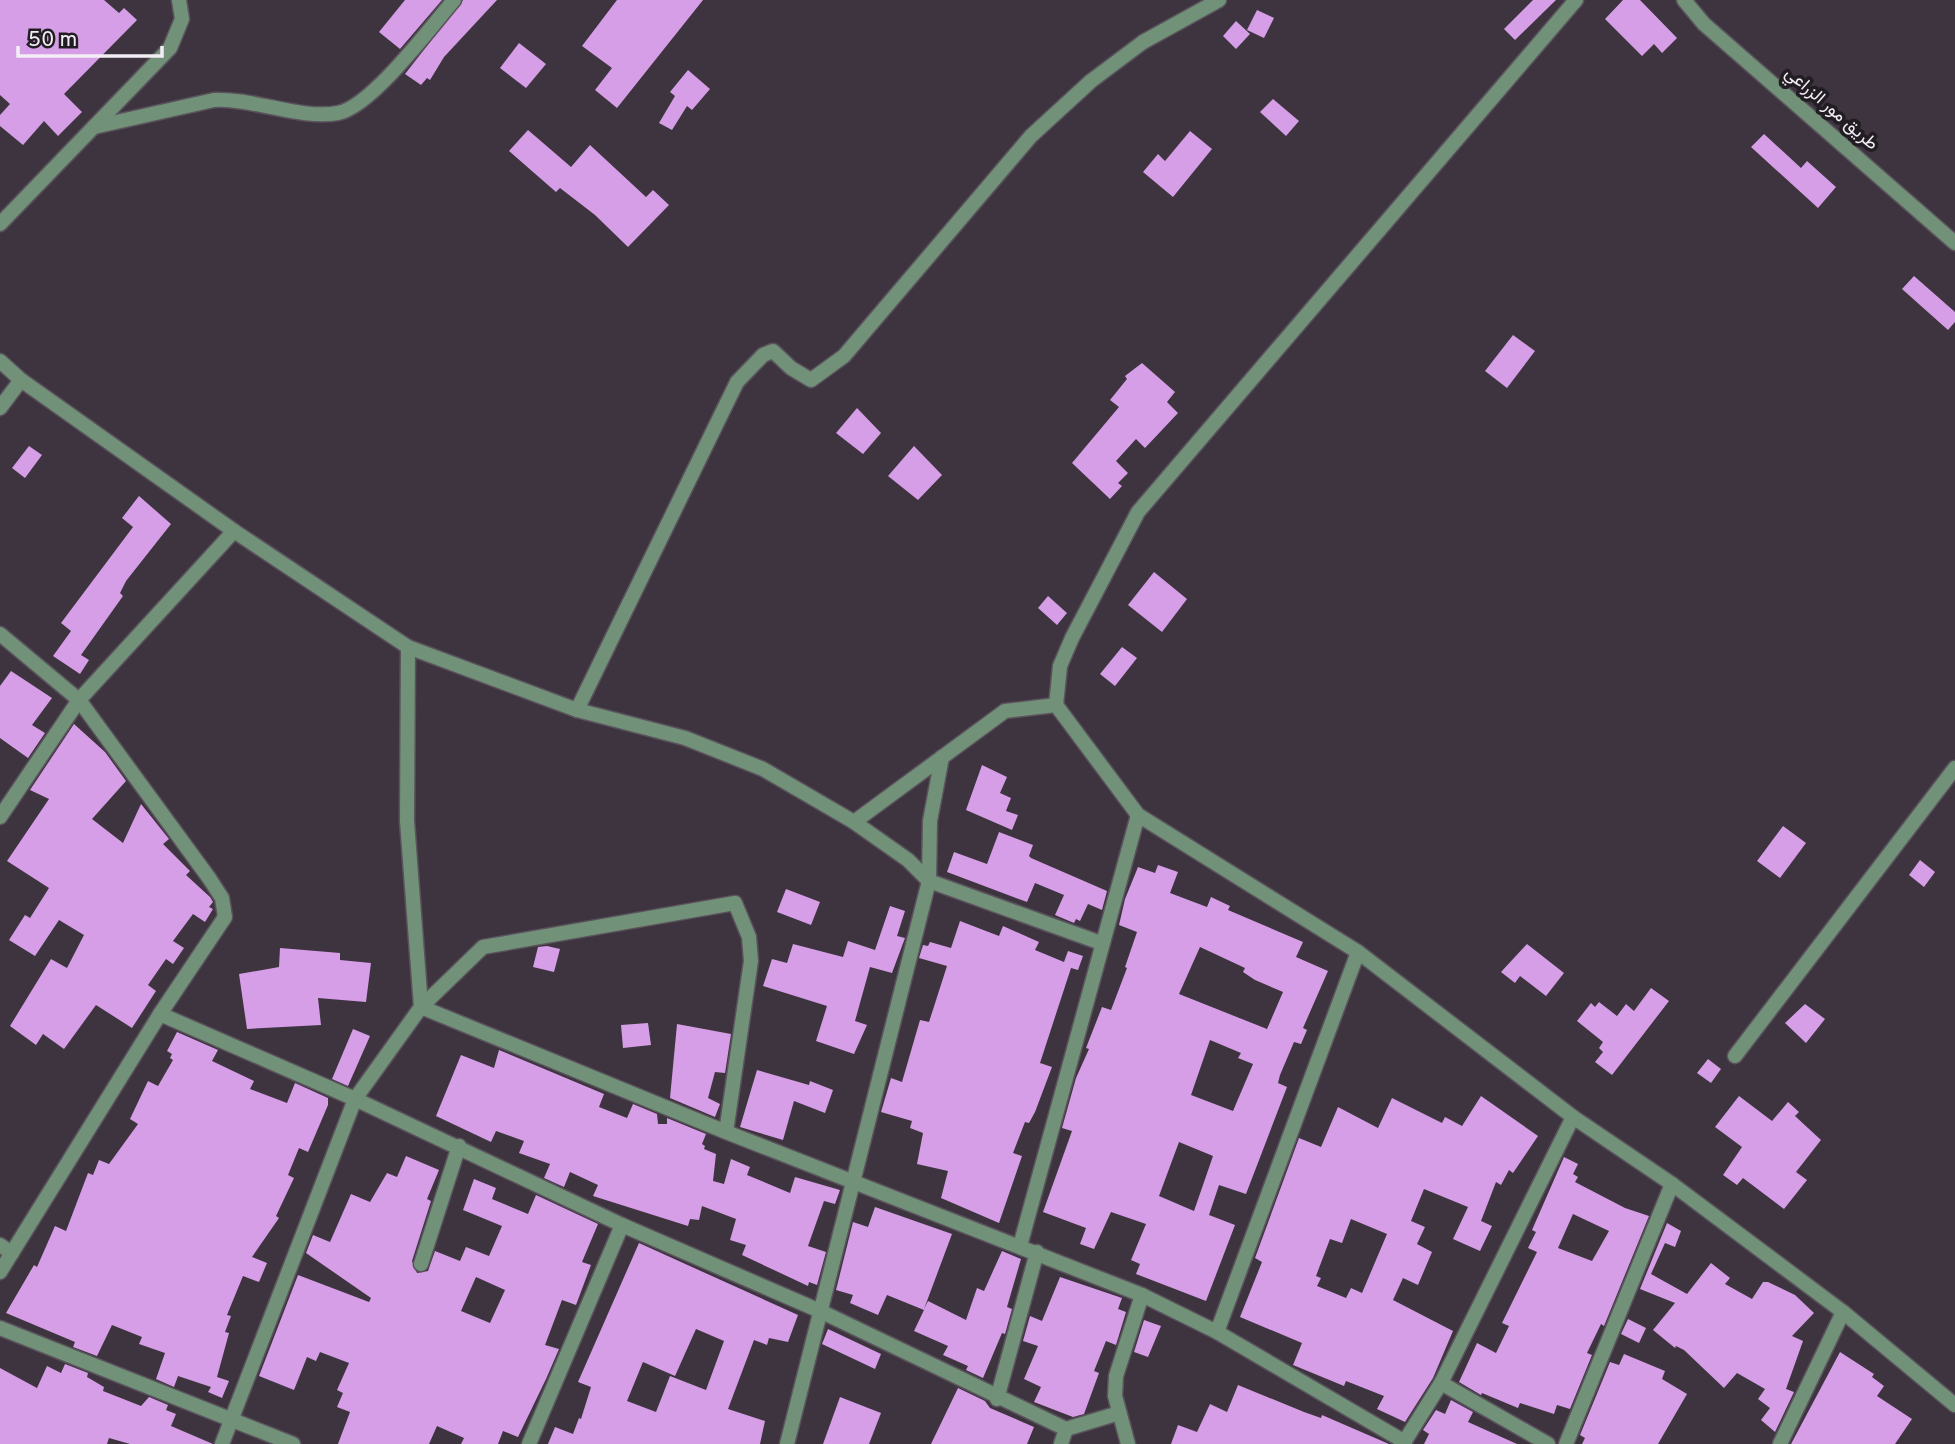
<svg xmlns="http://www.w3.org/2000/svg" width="1955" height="1444" viewBox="0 0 1955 1444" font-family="Overpass,Vazirmatn,sans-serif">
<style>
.building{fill:#d69ee6;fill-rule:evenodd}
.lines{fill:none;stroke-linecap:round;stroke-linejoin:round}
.minor-casing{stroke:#5a525c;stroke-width:17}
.tertiary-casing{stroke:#5a525c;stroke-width:17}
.minor{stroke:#719178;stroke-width:14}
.tertiary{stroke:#719178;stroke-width:14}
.labels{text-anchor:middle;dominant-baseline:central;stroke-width:7;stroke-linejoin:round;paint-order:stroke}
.street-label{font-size:18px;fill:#f3eef5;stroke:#211d23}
</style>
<rect width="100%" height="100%" fill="#3d343f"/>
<g class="building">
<polygon points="0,0 104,0 119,13 124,8 137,20 64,94 82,112 58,136 44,121 23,145 0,126 0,115 10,104 0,95"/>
<polygon points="405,0 442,0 400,49 379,32"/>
<polygon points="463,0 497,0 444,57 430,80 427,78 421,85 405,74"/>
<polygon points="617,0 703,0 617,108 595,90 612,68 582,46"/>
<polygon points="1533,0 1556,0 1515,40 1504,29"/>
<polygon points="1623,0 1640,0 1677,38 1662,53 1654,44 1642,56 1605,19"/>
<polygon points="1257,10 1274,18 1264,38 1247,30"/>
<polygon points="1236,21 1250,34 1236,49 1223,36"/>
<polygon points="519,43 546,64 526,88 500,68"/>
<polygon points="688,70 710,89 692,110 687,106 672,130 659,123 675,96 670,92"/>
<polygon points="1273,99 1299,121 1286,136 1260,112"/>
<polygon points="528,130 571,167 590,145 646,197 653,190 669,205 628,247 595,215 560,188 556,192 509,151"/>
<polygon points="1190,131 1212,149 1173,197 1143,172 1158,154 1165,161"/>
<polygon points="1764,134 1801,168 1807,161 1836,187 1818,208 1751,147"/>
<polygon points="1914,276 1955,312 1955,322 1948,330 1902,289"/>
<polygon points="1513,335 1535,351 1507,388 1485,371"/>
<polygon points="1142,363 1175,392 1167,402 1178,413 1145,448 1136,439 1116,461 1128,473 1118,483 1122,486 1110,499 1072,463 1119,407 1110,400 1127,379 1125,376"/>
<polygon points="857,408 881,433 863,454 836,433"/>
<polygon points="29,446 42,455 25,478 12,468"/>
<polygon points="914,446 942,475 918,500 888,476"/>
<polygon points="139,496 171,524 126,581 120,593 123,596 81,655 89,660 80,674 53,656 71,631 61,623 133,527 122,518"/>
<polygon points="1154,572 1187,599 1162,632 1128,605"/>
<polygon points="1048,596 1067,613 1057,625 1038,608"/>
<polygon points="1122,647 1137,658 1115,686 1100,674"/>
<polygon points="11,671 52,698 32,725 45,733 28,758 0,738 0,686"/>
<polygon points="74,724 105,752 126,781 92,819 123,843 141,804 169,839 163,844 190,871 186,875 210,897 213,902 209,907 213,909 205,922 193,914 173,941 184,948 173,964 166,959 148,985 156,991 132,1028 96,1005 64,1049 43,1034 36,1045 10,1026 51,959 67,968 84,935 59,920 35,956 9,940 25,915 30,918 49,888 7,861 49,799 30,790"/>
<polygon points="982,765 1007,777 1000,793 1011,798 1006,811 1018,815 1012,830 966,810"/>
<polygon points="1783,826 1806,843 1780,878 1757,861"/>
<polygon points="999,832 1033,845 1029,856 1031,858 1107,891 1102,910 1088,904 1080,921 1076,919 1074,923 1055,915 1064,895 1035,883 1027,902 947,872 954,852 987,864"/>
<polygon points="1920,860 1935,872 1924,887 1909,875"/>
<path d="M1158,865l20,7 -8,21 37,14 4,-10 19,9 -2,4 75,32 -7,15 32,14 -25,57 4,2 -6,14 -7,-2 -14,33 -2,8 9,4 -41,107 -27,-9 -10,30 26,10 -29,76 -70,-27 4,-10 -9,-4 15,-36 -35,-12 -17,37 -14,-5 6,-16 -43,-16 29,-81 -10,-3 14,-50 13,-29 -3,-1 16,-41 9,3 16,-42 -2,-1 12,-35 -18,-7 6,-26 13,-32 17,6zM1200,947l45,21 -2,4 12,8 28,12 -16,37 -88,-35zM1210,1040l31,13 -3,5 15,6 -20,47 -42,-16zM1179,1142l34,14 -19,55 -35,-15z"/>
<polygon points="786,889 820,902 811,925 777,912"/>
<polygon points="890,906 905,911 897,936 905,938 892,973 870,967 855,1021 867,1025 854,1054 816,1041 827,1006 763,986 772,959 787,963 793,944 843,957 848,941 875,950"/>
<polygon points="960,921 999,936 1003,926 1039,942 1035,950 1064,962 1068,951 1083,956 1078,970 1071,968 1040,1063 1052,1067 1035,1112 1029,1123 1025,1122 1013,1153 1022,1156 999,1223 941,1198 948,1171 917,1164 923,1133 910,1128 912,1121 881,1112 891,1078 902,1082 920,1020 929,1022 947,966 919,958 923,945 928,946 930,942 951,948"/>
<polygon points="1527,944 1564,973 1546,996 1520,976 1515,983 1501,972"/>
<polygon points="547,946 560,949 554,972 533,967 538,947"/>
<polygon points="280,948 340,953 340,960 371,963 366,1002 318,998 321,1025 247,1029 239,974 279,967"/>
<polygon points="1651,988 1669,1001 1612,1075 1595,1062 1603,1052 1599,1048 1603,1042 1577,1021 1591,1003 1595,1007 1599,1002 1617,1016 1626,1004 1634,1011"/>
<polygon points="1805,1004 1825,1019 1806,1043 1785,1023"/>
<polygon points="648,1023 651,1045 623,1048 621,1025"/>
<polygon points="677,1024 731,1034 725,1073 715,1072 708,1098 720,1104 715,1117 670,1098"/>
<polygon points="353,1029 370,1036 348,1086 332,1079"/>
<polygon points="177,1032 218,1050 212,1061 254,1081 250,1089 287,1103 295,1083 328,1098 328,1105 308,1152 299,1148 288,1175 294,1178 276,1216 279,1218 252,1257 267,1263 259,1282 243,1276 227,1315 231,1316 225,1332 229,1333 217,1377 229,1381 222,1398 208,1392 211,1387 178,1376 174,1387 156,1379 165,1353 139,1344 142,1337 112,1325 97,1356 73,1347 75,1342 6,1313 34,1265 37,1267 55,1226 66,1231 88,1173 93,1175 99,1160 109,1164 138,1124 130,1119 148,1081 158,1086 173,1060 170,1058 172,1054 167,1051"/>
<polygon points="499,1050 604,1094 599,1107 627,1118 633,1104 657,1114 658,1124 667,1124 667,1118 706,1134 702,1144 705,1146 704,1149 716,1154 713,1181 724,1184 731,1159 750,1167 747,1175 790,1193 795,1177 840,1190 835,1204 824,1201 808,1246 826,1252 817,1285 809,1282 808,1286 742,1255 746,1245 730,1240 736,1219 702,1206 699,1220 690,1219 688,1226 593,1196 598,1185 570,1172 564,1187 544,1178 550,1164 519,1153 524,1141 496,1131 491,1142 436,1116 461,1055 494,1068"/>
<polygon points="1708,1059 1721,1069 1711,1083 1697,1073"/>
<polygon points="757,1070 809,1085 810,1081 833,1090 825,1113 794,1101 783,1140 740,1127"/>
<path d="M1481,1096l57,40 -25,37 -4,-3 -8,15 -5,-3 -15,39 11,5 -12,25 -27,-12 15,-32 -44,-18 -13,32 14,6 -8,17 15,8 -14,33 -15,-7 -10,22 60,31 -20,47 -28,44 -28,-13 7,-13 -38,-15 -2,5 -51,-21 9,-22 -62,-26 22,-55 -7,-4 44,-120 22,9 17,-40 40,21 14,-30 50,25 3,-6 17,9zM1351,1219l36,15 -25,59 -11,-5 -5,10 -29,-12 4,-8 -5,-2 14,-37 12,4z"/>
<polygon points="1739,1096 1772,1121 1788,1102 1799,1112 1795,1116 1821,1140 1796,1172 1807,1180 1784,1209 1743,1178 1737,1185 1723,1175 1742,1147 1715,1127"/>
<path d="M406,1156l33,14 -12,29 4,2 -19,60 5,12 11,-2 7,-20 25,10 6,-14 23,9 13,-30 -39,-16 11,-31 22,9 -4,11 36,15 8,-19 62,29 -16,38 9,3 -15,40 -14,-5 -17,45 14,4 -13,30 -28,58 -15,-6 -5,13h-37l3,-6 -27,-12 -8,18h-91l12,-32 -13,-5 6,-14 -6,-3 12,-27 -29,-11 -4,9 -9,-4 -13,33 -35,-14 39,-101 71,27 2,-4 -65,-45 7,-18 17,7 21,-48 19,8 17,-29 10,4zM476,1277l29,13 -15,33 -29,-12z"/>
<path d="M1564,1157l14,7 -5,10 5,3 -3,5 50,26 24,8 -45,110 -3,-2 -14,29 5,2 -22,54 -13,-4 -3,9 -34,-11 -2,5 -36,-15 -1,2 -22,-13 18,-39 19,10 13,-27 -7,-3 35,-71 -9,-4 8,-16 -4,-2zM1573,1214l36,17 -17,30 -34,-13z"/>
<polygon points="875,1207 952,1234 924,1309 928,1301 966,1320 977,1288 984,1291 1002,1251 1021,1259 1007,1307 1012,1309 1005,1334 1002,1333 983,1378 966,1370 968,1366 943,1355 948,1346 914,1331 924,1310 887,1295 878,1315 850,1303 853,1295 836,1290 853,1222 868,1227"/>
<polygon points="1667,1223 1681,1231 1675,1247 1665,1243 1651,1274 1687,1294 1711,1263 1730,1278 1725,1284 1752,1299 1763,1282 1768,1282 1795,1295 1814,1313 1792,1336 1803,1341 1786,1389 1794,1392 1775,1432 1761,1420 1770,1408 1758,1399 1765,1389 1737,1373 1724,1388 1684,1350 1676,1346 1675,1348 1653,1330 1675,1303 1640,1289"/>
<path d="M639,1243l159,72 -10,27 -19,-4 -2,7 -13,-5 -26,69 37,12 -5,23h-212l7,-17 18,7 6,-16 2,1 10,-32 -13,-5zM696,1329l28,12 -18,49 -36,-14 -14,36 -29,-11 16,-39 32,14z"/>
<polygon points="1060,1277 1122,1298 1118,1309 1126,1312 1116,1345 1106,1341 1094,1371 1099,1373 1084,1414 1073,1417 1034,1402 1041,1387 1024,1379 1038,1346 1023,1341 1030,1316 1042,1321"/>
<polygon points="1628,1319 1646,1328 1639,1343 1621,1334"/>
<polygon points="1144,1320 1161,1326 1148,1357 1134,1352"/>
<polygon points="828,1329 881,1354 875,1369 822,1344"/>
<polygon points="1840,1352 1874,1374 1872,1377 1884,1386 1877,1396 1912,1419 1895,1444 1791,1444"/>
<polygon points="1624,1354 1665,1371 1662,1379 1687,1394 1658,1444 1582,1444 1585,1438 1580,1435 1610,1362 1619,1365"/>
<polygon points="65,1364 88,1373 87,1377 104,1387 103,1391 141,1406 149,1397 168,1405 166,1410 176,1414 171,1426 213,1444 130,1444 109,1438 107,1444 0,1444 0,1368 37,1388 47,1366 61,1373"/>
<polygon points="1238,1385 1304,1412 1321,1418 1322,1415 1389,1444 1171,1444 1178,1425 1197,1432 1210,1404 1227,1412"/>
<polygon points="958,1388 985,1401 990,1408 1034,1427 1027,1444 931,1444"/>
<polygon points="840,1397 881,1413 869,1444 823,1444"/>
<polygon points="1451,1400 1473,1412 1468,1422 1517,1444 1424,1444 1429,1434 1423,1430 1436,1410 1445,1414"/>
</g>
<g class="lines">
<defs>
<g id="minor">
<path d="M94,127l120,-27c40,-2 87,20 124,13 33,-6 93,-86 116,-113"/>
<polyline points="0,224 170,48 182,19 179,0"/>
<polyline points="0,361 21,380 234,531 408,647 407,821 421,1007 355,1099 222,1444"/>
<polyline points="0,408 21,380"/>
<polyline points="0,634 79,700 209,878 222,898 225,917 160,1014 0,1272"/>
<polyline points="408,647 577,710 685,738 763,769 854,822 1005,711 1056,705 1138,815 1358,952 1573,1117 1672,1184 1843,1312 1955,1405"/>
<polyline points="1056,705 1060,666 1072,638 1138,512 1576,0"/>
<polyline points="577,710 737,382 763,355 773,351 791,368 811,380 844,356 1031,136 1091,81 1143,42 1219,0"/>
<polyline points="0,817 79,700 234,531"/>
<polyline points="854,822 908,860 929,881 1101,943"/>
<polyline points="160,1014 355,1099 622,1225 820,1311 1066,1429 1119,1413"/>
<polyline points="1735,1056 1955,768"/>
<polyline points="726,1132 751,961 749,937 735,903 483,947 421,1007 726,1132 1142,1295 1217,1332 1405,1442"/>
<polyline points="0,1245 12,1253"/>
<polyline points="1020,1246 1138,815"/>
<polyline points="421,1264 459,1146"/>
<polyline points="0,1328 293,1444"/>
<polyline points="1217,1332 1358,952"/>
<polyline points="1441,1383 1548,1444"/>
<polyline points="997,1399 1037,1252"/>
<polyline points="529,1444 622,1225"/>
<polyline points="787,1444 929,881 930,821 942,757"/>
<polyline points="1061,1444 1066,1429"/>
<polyline points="1128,1444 1115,1396 1116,1376 1142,1295"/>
<polyline points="1403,1444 1441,1383 1573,1117"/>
<polyline points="1566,1444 1672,1184"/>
<polyline points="1780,1444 1843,1312"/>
</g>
<polyline id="tertiary" points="1684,0 1704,24 1955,243"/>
</defs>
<use href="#minor" class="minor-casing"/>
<use href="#tertiary" class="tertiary-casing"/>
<use href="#minor" class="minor"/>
<use href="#tertiary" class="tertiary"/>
</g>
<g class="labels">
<g class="street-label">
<text transform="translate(1831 109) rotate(41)">طريق مور الزراعي</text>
</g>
</g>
<path d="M18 46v10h144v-10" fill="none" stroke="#f3eef5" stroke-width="3.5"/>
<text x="28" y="46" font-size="21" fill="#f3eef5" stroke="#211d23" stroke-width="5" paint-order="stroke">50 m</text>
</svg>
